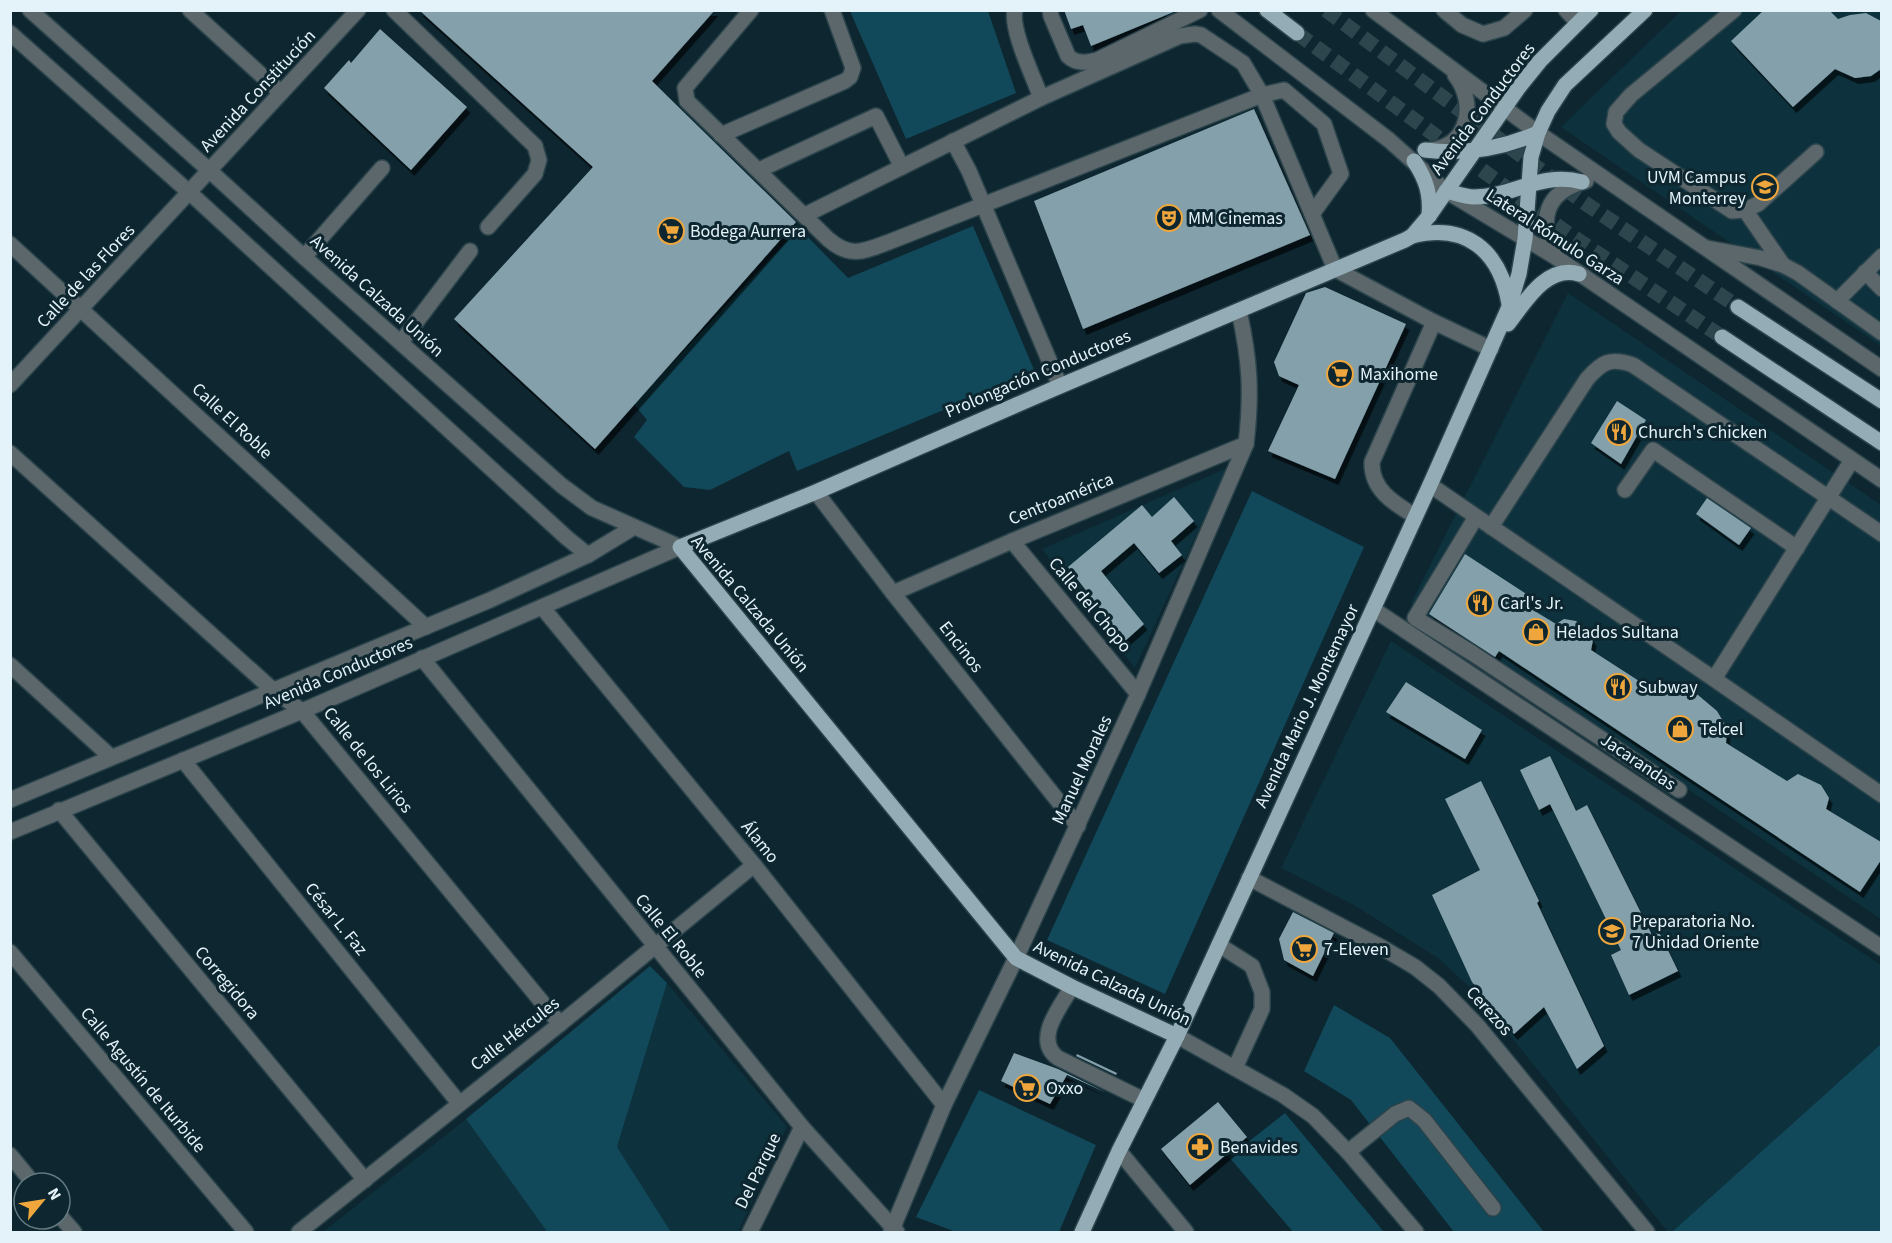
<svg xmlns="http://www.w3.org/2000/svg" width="1892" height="1243" viewBox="0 0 1892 1243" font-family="'Source Sans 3',sans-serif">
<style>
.built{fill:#0d323d}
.green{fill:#11495a}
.building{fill:#84a0ab;filter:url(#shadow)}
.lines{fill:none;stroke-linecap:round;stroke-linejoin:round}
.major-tunnel{stroke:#2d454d;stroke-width:15;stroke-dasharray:15 8;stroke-linecap:butt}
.minor-casing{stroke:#2b434b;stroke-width:18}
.major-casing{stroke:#2b434b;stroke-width:18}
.minor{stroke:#5b676b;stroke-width:15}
.major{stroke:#94acb5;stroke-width:15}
.labels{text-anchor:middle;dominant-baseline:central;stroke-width:6;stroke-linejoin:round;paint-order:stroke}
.street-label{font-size:18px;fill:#e4f3f9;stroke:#0d262f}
.poi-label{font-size:18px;fill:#e4f3f9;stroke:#0d262f;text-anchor:start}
</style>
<defs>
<filter id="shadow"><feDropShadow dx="3.5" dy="6" stdDeviation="0" flood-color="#0009"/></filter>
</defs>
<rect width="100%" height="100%" fill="#0d262f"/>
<g class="built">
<polygon points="1681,11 1881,11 1881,346 1561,127"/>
<polygon points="1568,293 1881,505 1881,919 1411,603"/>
<polygon points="1227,468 1135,668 1042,549"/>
<polygon points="1391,641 1881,965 1881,1044 1672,1232 1668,1232 1476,993 1438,958 1352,904 1281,868"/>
<polygon points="667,983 787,1127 738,1232 671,1232 617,1147"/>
<polygon points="466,1119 547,1230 546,1232 323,1232"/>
</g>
<g class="green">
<polygon points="850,11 988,11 1016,93 906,139"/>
<polygon points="973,226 1035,372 797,471 789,451 710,490 684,487 634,437 647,420 634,404 799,228 848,278"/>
<polygon points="1252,491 1364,547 1165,994 1047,940"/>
<polygon points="650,966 667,983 617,1147 671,1232 546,1232 546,1230 466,1119"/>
<polygon points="1334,1005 1390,1038 1544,1232 1454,1232 1351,1100 1304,1071"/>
<polygon points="1881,1044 1881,1232 1672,1232"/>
<polygon points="979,1090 1096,1145 1059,1232 956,1232 916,1217"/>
<polygon points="1285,1113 1384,1232 1293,1232 1229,1157"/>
</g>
<g class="building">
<polygon points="419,10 715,10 652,81 796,222 595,449 454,319 593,167"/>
<polygon points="1064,10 1176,10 1176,11 1091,46 1083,25 1071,29"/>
<polygon points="1764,10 1829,10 1838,19 1850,15 1866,13 1881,21 1881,69 1871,76 1855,78 1835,69 1793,107 1731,41"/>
<polygon points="380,29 467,107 411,170 324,88 349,60 351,63"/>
<polygon points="1254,109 1310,235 1083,329 1034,201"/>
<polygon points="1325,287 1406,324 1335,479 1268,451 1299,385 1279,376 1274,362 1306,293"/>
<polygon points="1617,401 1646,420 1621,464 1591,443"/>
<polygon points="1174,497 1194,521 1171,541 1182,555 1159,573 1134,543 1101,571 1144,624 1125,641 1068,567 1142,505 1152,517"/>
<polygon points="1707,498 1751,528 1739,545 1696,514"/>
<polygon points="1465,554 1534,599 1528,607 1556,624 1564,619 1576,621 1586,629 1593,640 1591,650 1653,690 1663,685 1680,687 1698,695 1717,711 1727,728 1726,743 1787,781 1798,774 1821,785 1829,798 1826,809 1881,842 1881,860 1860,892 1499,651 1495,657 1429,614"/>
<polygon points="1406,682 1482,730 1465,759 1386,712"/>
<polygon points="1550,756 1576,811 1587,805 1652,935 1659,932 1678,971 1629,995 1611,955 1621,950 1550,804 1539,810 1520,770"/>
<polygon points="1481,781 1539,901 1537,903 1604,1046 1577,1069 1544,1007 1514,1034 1472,982 1432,895 1480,870 1445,799"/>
<polygon points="1293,912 1334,933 1313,976 1284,960 1279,939"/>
<polygon points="1014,1053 1058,1069 1107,1093 1067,1075 1050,1104 1001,1081"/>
<polygon points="1077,1054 1117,1073 1116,1075 1076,1056"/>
<polygon points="1218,1102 1247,1137 1190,1185 1161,1149"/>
</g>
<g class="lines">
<g class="major-tunnel">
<polyline points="1326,10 1582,201 1738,307"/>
<polyline points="1297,33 1563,230 1722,337"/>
</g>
<defs>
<g id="minor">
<polyline points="30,10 210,171 304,257 561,485 592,508 680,547"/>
<polyline points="190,10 281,93"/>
<polyline points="394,10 535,146 539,160 535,174 488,227"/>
<path d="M751,10l-66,78 2,13 141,138c23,20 36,12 61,3l373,-147 73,174 99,53 57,27"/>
<path d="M1015,10c-5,19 19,68 26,88l139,-62 15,-2 6,1 42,28 19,32 22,-5 40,34 17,50 -29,40"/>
<path d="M1050,10l1,6 17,40c8,8 19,7 29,4l103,-50"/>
<polyline points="1219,10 1389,140 1446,191 1554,256 1882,480"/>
<polyline points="1373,10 1538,133 1882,369"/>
<polyline points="1444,10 1462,25 1483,34 1504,28 1525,10"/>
<polyline points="1566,10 1578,23"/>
<polyline points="1734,10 1631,95 1616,112 1614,124 1619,132 1639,150 1732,211 1745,210 1758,204 1816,152"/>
<polyline points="10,33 190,193 567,538 588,555"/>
<polyline points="721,135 845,81 850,77 853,68 832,10"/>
<polyline points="953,141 969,171 1060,386"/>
<path d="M1430,150c39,-4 47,-47 25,-75"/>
<polyline points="759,170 876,116 902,167"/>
<polyline points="1745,210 1783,265"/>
<polyline points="805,215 1041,98"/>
<polyline points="10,244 426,627"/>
<polyline points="1707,248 1761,258 1783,265 1798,273 1882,333"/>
<path d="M1554,256c-15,-36 -10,-64 32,-75"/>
<polyline points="304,257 382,168"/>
<polyline points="1865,272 1882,289"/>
<polyline points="1837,301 1882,256"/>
<polyline points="401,342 470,251"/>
<polyline points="10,385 358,10"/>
<polyline points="10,453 274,691 302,711 560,1024"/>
<polyline points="1430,485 1714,679 1882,795"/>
<polyline points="1625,490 1653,450 1797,548"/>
<polyline points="816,492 893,593 1078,826"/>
<path d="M1415,516c-22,-13 -44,-27 -43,-54l62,-140"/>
<polyline points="1476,517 1415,618 1472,653 1679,790"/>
<path d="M1491,527l96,-148c15,-17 23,-22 46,-14l249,169"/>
<polyline points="1012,541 1138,694"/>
<polyline points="893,593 1012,541 1246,444"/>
<polyline points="542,607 754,865 944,1105"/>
<polyline points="1373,609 1882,948"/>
<polyline points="422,658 802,1127 897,1232"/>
<polyline points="10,665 111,757"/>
<polyline points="1714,679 1852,460"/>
<polyline points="183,760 459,1103"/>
<polyline points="10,800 490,600 588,555 634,527"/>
<polyline points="59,810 365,1180"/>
<polyline points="10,832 302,711 680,547"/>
<polyline points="1249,878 1381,947 1415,967 1439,986 1477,1025 1647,1232"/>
<polyline points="1219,945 1252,966 1262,992 1262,1009 1235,1068"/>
<polyline points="10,952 246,1232"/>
<path d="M1072,987c-12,20 -39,53 -14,71l86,42"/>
<polyline points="1177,1036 1283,1095 1313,1116 1348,1152 1416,1232"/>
<polyline points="1119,1151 1186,1232"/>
<polyline points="1348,1152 1395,1114 1409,1108 1424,1120 1493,1208"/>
<polyline points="10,1155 33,1183"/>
<polyline points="60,1216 74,1232"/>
<polyline points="299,1232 560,1024 754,865"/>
<polyline points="750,1232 802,1127"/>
<path d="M891,1232l53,-127 72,-147 122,-264 108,-250c6,-50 4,-84 -7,-133"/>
</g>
<g id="major">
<polyline points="1267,10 1297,33"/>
<path d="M1425,150c40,5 76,-1 113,-17"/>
<path d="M1414,161c12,18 17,33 15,55"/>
<path d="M1446,191c9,2 19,6 28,6 39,0 67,-26 108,-15"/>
<path d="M1412,236c54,-14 88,15 97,68"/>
<polyline points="1738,307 1882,401"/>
<path d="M1508,324c17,-22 39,-60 71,-50"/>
<polyline points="1722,337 1882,443"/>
<polyline points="1177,1036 1072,987 1016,958 680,547 816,492 1060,386 1405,240 1412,236 1429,216 1519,87 1540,61 1591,10"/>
<polyline points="1082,1232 1119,1151 1177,1036 1430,485 1509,307 1519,274 1525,239 1531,157 1538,133 1548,111 1565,85 1645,10"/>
</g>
</defs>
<use href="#minor" class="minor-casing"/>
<use href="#major" class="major-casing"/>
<use href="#minor" class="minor"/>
<use href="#major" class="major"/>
</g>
<defs>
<symbol id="university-ring" viewBox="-11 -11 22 22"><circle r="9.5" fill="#0d262f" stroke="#efa73d" stroke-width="1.5"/><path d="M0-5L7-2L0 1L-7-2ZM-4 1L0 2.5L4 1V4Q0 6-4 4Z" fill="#efa73d"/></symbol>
<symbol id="theatre-ring" viewBox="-11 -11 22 22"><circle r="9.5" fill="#0d262f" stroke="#efa73d" stroke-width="1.5"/><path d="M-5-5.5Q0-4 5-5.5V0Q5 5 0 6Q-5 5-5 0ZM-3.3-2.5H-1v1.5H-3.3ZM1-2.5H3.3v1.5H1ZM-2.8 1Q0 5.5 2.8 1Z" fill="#efa73d"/></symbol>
<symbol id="supermarket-ring" viewBox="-11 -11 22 22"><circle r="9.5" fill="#0d262f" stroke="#efa73d" stroke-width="1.5"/><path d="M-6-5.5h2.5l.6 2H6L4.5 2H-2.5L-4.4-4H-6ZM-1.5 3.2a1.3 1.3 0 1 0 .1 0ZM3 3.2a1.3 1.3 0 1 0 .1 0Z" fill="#efa73d"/></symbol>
<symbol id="restaurant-ring" viewBox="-11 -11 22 22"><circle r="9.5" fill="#0d262f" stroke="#efa73d" stroke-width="1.5"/><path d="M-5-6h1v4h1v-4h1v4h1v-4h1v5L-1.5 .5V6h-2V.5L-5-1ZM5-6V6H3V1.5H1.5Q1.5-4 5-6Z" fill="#efa73d"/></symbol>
<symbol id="shop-ring" viewBox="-11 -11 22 22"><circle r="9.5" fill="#0d262f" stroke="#efa73d" stroke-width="1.5"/><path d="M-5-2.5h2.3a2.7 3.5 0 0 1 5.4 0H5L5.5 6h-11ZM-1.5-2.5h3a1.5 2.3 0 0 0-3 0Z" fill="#efa73d"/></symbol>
<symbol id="school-ring" viewBox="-11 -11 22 22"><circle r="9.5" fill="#0d262f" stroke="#efa73d" stroke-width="1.5"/><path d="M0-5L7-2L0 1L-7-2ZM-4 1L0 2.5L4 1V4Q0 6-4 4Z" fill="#efa73d"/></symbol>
<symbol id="pharmacy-ring" viewBox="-11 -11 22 22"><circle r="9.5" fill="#0d262f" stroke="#efa73d" stroke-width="1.5"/><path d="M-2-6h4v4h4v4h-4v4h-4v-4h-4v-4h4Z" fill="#efa73d"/></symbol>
</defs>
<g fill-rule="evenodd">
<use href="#university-ring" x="1750" y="172" width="30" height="30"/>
<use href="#theatre-ring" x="1154" y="203" width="30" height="30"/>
<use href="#supermarket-ring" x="656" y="216" width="30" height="30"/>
<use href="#supermarket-ring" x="1325" y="359" width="30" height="30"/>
<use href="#restaurant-ring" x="1604" y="417" width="30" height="30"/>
<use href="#restaurant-ring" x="1465" y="588" width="30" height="30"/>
<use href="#shop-ring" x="1521" y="617" width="30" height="30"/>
<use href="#restaurant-ring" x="1603" y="672" width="30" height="30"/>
<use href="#shop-ring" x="1665" y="714" width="30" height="30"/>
<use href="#school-ring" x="1597" y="916" width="30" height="30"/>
<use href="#supermarket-ring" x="1289" y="934" width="30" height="30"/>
<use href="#supermarket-ring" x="1012" y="1073" width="30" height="30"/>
<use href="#pharmacy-ring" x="1185" y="1132" width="30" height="30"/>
</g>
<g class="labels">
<g class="street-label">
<text transform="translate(258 91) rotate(-47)">Avenida Constitución</text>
<text transform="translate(1483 109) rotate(-53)">Avenida Conductores</text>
<text transform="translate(1555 237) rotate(33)">Lateral Rómulo Garza</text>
<text transform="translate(86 276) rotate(-47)">Calle de las Flores</text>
<text transform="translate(377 296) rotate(42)">Avenida Calzada Unión</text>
<text transform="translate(1038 374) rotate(-23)">Prolongación Conductores</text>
<text transform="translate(232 421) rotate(43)">Calle El Roble</text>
<text transform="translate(1061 499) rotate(-22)">Centroamérica</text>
<text transform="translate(750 604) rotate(50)">Avenida Calzada Unión</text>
<text transform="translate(1090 605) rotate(50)">Calle del Chopo</text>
<text transform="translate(961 647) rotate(52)">Encinos</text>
<text transform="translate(338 673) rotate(-23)">Avenida Conductores</text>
<text transform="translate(1307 706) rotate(-65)">Avenida Mario J. Montemayor</text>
<text transform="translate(368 760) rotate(51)">Calle de los Lirios</text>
<text transform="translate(1638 762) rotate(34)">Jacarandas</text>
<text transform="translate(1082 770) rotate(-65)">Manuel Morales</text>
<text transform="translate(760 842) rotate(51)">Álamo</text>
<text transform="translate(336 919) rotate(51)">César L. Faz</text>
<text transform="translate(671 936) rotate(51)">Calle El Roble</text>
<text transform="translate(227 983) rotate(50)">Corregidora</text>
<text transform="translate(1112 983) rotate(26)">Avenida Calzada Unión</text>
<text transform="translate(1489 1011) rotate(48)">Cerezos</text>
<text transform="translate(515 1034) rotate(-38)">Calle Hércules</text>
<text transform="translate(143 1080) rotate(50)">Calle Agustín de Iturbide</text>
<text transform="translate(758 1171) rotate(-64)">Del Parque</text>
</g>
<g class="poi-label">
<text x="1746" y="177" text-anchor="end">UVM Campus<tspan x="1746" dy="21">Monterrey</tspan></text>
<text x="1188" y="218">MM Cinemas</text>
<text x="690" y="231">Bodega Aurrera</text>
<text x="1360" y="374">Maxihome</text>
<text x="1638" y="432">Church's Chicken</text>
<text x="1500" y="603">Carl's Jr.</text>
<text x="1556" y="632">Helados Sultana</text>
<text x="1638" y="687">Subway</text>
<text x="1700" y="729">Telcel</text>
<text x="1632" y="921">Preparatoria No.<tspan x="1632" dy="21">7 Unidad Oriente</tspan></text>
<text x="1324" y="949">7-Eleven</text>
<text x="1046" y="1088">Oxxo</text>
<text x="1220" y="1147">Benavides</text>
</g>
</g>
<rect width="1892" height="1243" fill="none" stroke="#e4f3f9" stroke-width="24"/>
<g transform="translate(42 1201) rotate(60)"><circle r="28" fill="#0d262f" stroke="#637880" stroke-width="1.5"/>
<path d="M0-4.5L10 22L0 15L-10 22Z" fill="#efa73d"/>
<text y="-9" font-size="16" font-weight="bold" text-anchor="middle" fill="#e4f3f9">N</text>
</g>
</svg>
